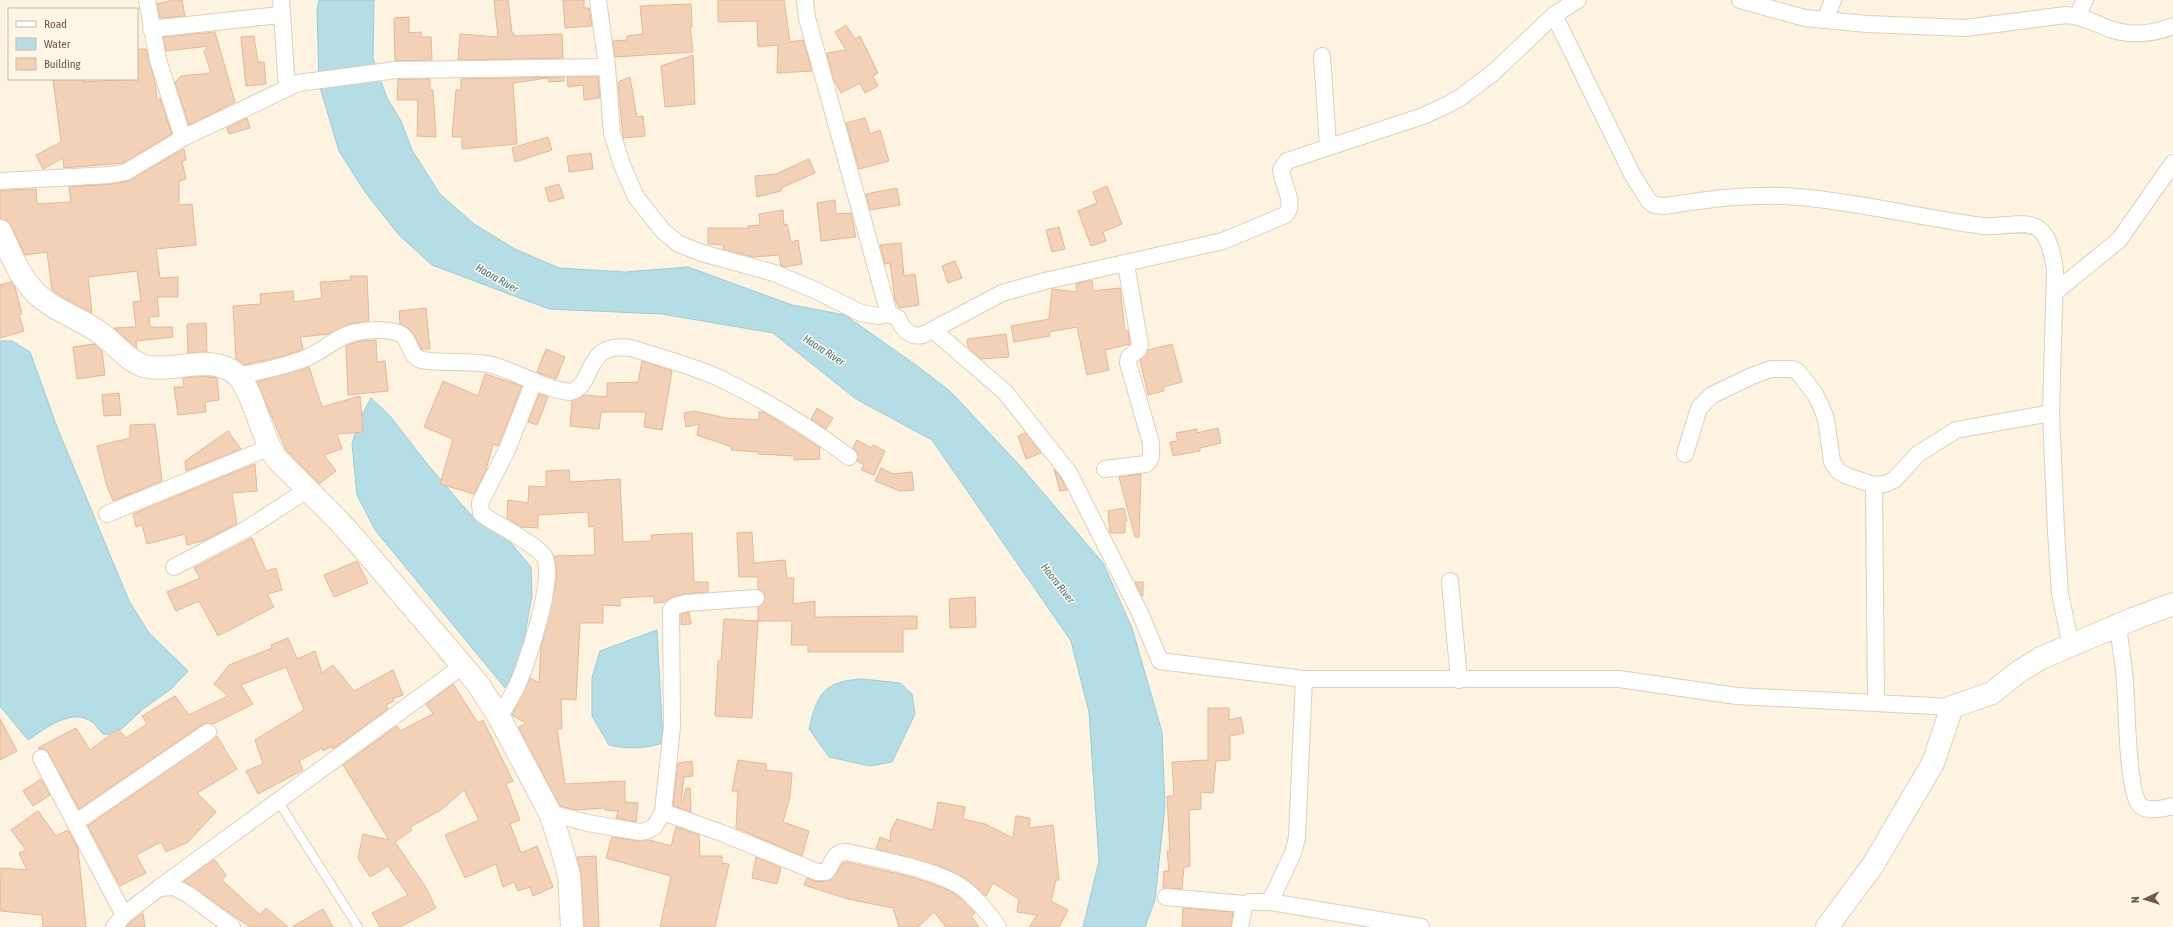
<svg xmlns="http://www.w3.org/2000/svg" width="2173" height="927" viewBox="0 0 2173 927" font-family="'Asap Condensed',sans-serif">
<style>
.water{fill:#b5dde6;stroke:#9bccd8}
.building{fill:#f2d1b7;stroke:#e5b897}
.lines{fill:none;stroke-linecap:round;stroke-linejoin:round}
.lane-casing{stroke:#e0cfbc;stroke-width:10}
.street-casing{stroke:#e0cfbc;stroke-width:18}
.secondary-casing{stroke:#e6d0ba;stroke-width:24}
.lane{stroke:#fff;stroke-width:8}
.street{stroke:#fff;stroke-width:16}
.secondary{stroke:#fff;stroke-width:22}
.labels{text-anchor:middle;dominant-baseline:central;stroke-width:3;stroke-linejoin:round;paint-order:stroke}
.water-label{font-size:11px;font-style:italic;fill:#417988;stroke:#fff6e7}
</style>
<rect width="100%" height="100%" fill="#fcf3e0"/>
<g class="water">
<polygon points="319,0 374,0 373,58 387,98 401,121 412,150 440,194 474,224 515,249 559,268 625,272 688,267 792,305 845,315 920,368 951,392 1022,468 1103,563 1132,628 1162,732 1165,806 1155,900 1145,927 1083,927 1099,861 1089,712 1071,641 932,440 856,399 773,333 662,314 549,309 432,265 399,235 365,192 339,151 319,84 317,10"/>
<path d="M0,341h12l18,11 27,75 72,174 20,32 39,38 -17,18 -28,20 -28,26 -12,-1c-4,-4 -7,-9 -11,-12 -21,-15 -47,7 -64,18l-28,-34z"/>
<polygon points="371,398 390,416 428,465 470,514 505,536 531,567 532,595 521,656 505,688 375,530 357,495 352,444 359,420"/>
<path d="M657,630l6,113c-20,6 -34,6 -54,2l-17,-29v-38l8,-27z"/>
<path d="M862,679l38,4 12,11 3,20 -23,48 -22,4 -41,-9 -20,-28c8,-36 16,-48 53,-50z"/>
</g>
<g class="building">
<polygon points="173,0 182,0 185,16 160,18 157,4"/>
<polygon points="494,0 508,0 512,33 514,33 514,36 562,34 563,58 458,60 460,34 498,37"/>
<polygon points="563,0 584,0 584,8 589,8 592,26 565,28"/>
<polygon points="718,0 784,0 790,42 803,40 812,71 777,73 778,45 758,47 757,21 718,22"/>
<polygon points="691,4 692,27 690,27 693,52 615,57 613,41 627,40 627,36 643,34 640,6"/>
<polygon points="409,17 409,33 421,32 421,37 431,37 432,60 395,61 394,18"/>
<polygon points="846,25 855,39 860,36 878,73 873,76 878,86 865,93 860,83 841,93 833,78 827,53 846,50 835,32"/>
<polygon points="215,32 235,102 189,125 175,82 181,76 211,73 204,51 209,46 166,51 163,37"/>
<polygon points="254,36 258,62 264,62 266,84 246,86 241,37"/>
<polygon points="137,49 146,49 155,81 157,101 160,98 172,134 123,163 64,168 63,158 43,169 36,155 61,142 53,79 84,79 84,82 137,79"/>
<polygon points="693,55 695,104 665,107 661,66"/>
<polygon points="564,77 564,81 549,82 548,78 513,83 517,144 462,149 462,137 452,137 456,90 461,90 461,79"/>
<polygon points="567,77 598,77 600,98 584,100 583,85 568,87"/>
<polygon points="630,77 637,117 643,116 645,136 623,138 618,82"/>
<polygon points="398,79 430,79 430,90 433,90 436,137 417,136 418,100 397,100"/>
<polygon points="247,118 250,128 229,134 227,128"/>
<polygon points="865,118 870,134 880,130 889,161 859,169 846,123"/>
<polygon points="548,137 552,150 515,162 512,148"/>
<polygon points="184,149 186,160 182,161 186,179 179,181 179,205 192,204 196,245 156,249 160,278 178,277 178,297 157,297 159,316 149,317 150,327 172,327 173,337 136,341 137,349 114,328 136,327 133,302 141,301 137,271 88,277 92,313 64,298 52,290 47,252 25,255 11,225 7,221 0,219 0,190 36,189 37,204 71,202 69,187 111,184 128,181"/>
<polygon points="591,153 593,169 569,172 567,156"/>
<polygon points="809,159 815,173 781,188 781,191 757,197 755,176 776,174"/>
<polygon points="559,184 564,198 549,202 545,188"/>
<polygon points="1107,186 1122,224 1103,232 1106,241 1091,246 1078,211 1097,203 1093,192"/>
<polygon points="897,188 900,205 870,210 866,194"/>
<polygon points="835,200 836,214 851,213 856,237 821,241 817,203"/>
<polygon points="783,210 784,225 787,224 791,242 798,240 802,264 785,267 781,266 779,255 753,257 723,249 724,245 708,244 708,228 749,228 748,226 760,225 759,214"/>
<polygon points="1059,227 1065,249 1052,252 1046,230"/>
<polygon points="901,243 904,276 915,274 919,305 899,308 895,300 890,263 885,264 880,245"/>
<polygon points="955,261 962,278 948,283 942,266"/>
<polygon points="350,276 367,276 369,321 348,324 329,334 300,337 303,349 287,355 244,365 236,359 233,306 261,304 260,294 293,291 294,302 322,298 320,282 351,280"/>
<polygon points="1092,280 1093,291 1120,288 1125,331 1128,331 1130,344 1105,350 1109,370 1087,375 1077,327 1049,332 1050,336 1014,342 1011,326 1049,319 1052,289 1077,292 1076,284"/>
<polygon points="11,282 15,287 22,314 19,315 24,331 0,338 0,285"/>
<polygon points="426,308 430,349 421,349 412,331 400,324 399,311"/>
<polygon points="206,323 207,352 188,353 187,324"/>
<polygon points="1006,334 1009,357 981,359 968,347 967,339"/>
<polygon points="376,340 377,362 385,361 388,391 348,395 346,346 359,341"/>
<polygon points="94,344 102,351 105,375 77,379 73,347"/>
<polygon points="1172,344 1182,382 1163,387 1164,391 1148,395 1140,360 1148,350"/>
<polygon points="546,349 565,357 556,379 537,372"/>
<polygon points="642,361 672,371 662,430 644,427 646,412 601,412 599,429 570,426 572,401 584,395 607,397 607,383 638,382"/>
<polygon points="309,367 322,407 360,396 363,432 337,434 342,449 324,455 336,471 319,484 286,450 257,382"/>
<polygon points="485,374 522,386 498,446 493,444 486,470 474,494 440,484 453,439 424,427 443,381 478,396"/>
<polygon points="205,376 217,378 219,400 205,402 206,412 178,415 174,387 184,387 183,378"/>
<polygon points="119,393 121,415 104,416 102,395"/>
<polygon points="539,394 548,397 537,425 528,422"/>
<polygon points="817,408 833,418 826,429 811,419"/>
<polygon points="694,411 726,418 759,420 759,412 764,412 819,447 820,459 794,460 794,456 758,454 758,452 731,450 732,447 697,435 699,424 686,427 684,413"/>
<polygon points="155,424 162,481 113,501 106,483 97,446 130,438 130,425"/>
<polygon points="1218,428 1221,443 1200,448 1200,451 1173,456 1170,442 1178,441 1176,433 1197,429 1197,433"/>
<polygon points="228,431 241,449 186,471 185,461"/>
<polygon points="1025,433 1041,453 1026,459 1018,436"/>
<polygon points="857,440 871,448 873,445 885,451 874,475 861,470 864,465 857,461 858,454 853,448"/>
<polygon points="255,464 257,491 232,493 237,524 205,540 187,545 185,534 147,544 142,525 136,527 133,514"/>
<polygon points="881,468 893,474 912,472 914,490 900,491 875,481"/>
<polygon points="1054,469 1061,478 1067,490 1060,491"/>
<polygon points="569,470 570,482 620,479 623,542 652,541 651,535 692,533 694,582 708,582 708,592 684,594 672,597 665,602 654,603 654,596 620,598 620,606 603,605 603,623 580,623 576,700 561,699 562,729 557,729 565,784 625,781 625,802 638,803 636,822 616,818 618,811 605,810 605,808 575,810 560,806 521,732 519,727 526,723 512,715 530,678 539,683 541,647 556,583 556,567 554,556 595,555 594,526 589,527 588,512 538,515 538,528 521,527 507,518 508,500 528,503 529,486 546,487 546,471"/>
<polygon points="1141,474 1139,537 1135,537 1119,477"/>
<polygon points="1124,508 1127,521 1125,521 1125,533 1110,533 1108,511"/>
<polygon points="752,532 754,563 785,560 787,578 794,578 793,604 815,601 815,617 917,616 917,629 903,629 903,652 808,652 808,645 791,645 792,621 758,621 758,607 764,602 765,598 764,592 758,589 758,577 739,577 737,533"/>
<polygon points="252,538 266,571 276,568 282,590 267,594 274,607 218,636 199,601 176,611 167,592 200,578 194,568"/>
<polygon points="357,561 368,583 334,597 324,575"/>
<polygon points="1135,582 1143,582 1143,596 1142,596"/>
<polygon points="975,597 976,627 950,628 949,599"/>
<polygon points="689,612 691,624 681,625 681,614"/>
<polygon points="724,619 758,621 752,718 715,716 718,661 721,661"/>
<polygon points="288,638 297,659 315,651 322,673 333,665 354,691 393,670 403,695 392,699 394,701 386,705 388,709 333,749 332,746 323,751 322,748 299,761 303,770 258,794 246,771 263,764 255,740 304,710 286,667 241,685 253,704 213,724 208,723 203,724 79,809 49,754 46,750 38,748 76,728 90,750 118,729 126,738 147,724 142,716 175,696 189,715 228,696 214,684 229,665 272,648 271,645"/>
<polygon points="453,684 478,723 483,720 513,781 506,784 520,820 510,824 521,853 537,846 553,887 533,896 530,887 518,891 514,882 503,887 496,864 465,878 445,835 479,820 464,790 441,810 410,827 412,830 395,842 425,886 436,908 400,927 380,927 372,913 408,895 388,866 370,877 358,858 363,834 389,840 343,765 397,726 400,731 433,714 426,704"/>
<polygon points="1208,708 1229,708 1229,720 1241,717 1244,733 1230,736 1230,760 1216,761 1213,793 1201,792 1201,809 1189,810 1190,866 1184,867 1182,889 1163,888 1164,871 1169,871 1167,851 1170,851 1167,796 1174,796 1172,762 1208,760"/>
<polygon points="0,719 17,751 0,760"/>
<polygon points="217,736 237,769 197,793 216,812 188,842 166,852 161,842 136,855 146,873 120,886 88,826"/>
<polygon points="738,760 766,764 766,770 792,773 790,797 783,822 809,831 802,856 736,828 738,791 732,791"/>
<polygon points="692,761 693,776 684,777 681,802 683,802 686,788 690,788 691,812 673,806 678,763"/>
<polygon points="41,779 50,795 33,806 23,791"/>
<polygon points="938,802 965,807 963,819 985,824 1013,838 1016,816 1030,818 1029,828 1053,825 1059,880 1056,880 1051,901 1068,910 1059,927 1029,927 1037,915 1017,912 1019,899 993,883 986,896 965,878 945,868 876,849 880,837 890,841 891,830 897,819 933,830"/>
<polygon points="38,811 56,836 68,830 78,848 86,927 43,927 42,915 0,911 1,868 27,870 19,853 26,850 11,830"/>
<polygon points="676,827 699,835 700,856 722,856 722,863 729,864 715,927 660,927 671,876 606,858 612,837 638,841 649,840 671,846"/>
<polygon points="596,856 599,927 584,927 581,874 577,857"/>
<polygon points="756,857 781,868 777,884 752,878"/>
<polygon points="214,859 226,875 222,880 260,915 266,908 288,927 250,927 184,881"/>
<polygon points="846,862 912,877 949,890 960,898 975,913 971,916 979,927 946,927 934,912 918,927 899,927 893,908 848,899 804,885 807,878 817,882 831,880 843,863"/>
<polygon points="1183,908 1233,912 1231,927 1182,927"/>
<polygon points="323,909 333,927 292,927"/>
<polygon points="143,913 145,927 126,927 131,922"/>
</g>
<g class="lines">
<defs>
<polyline id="lane" points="278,801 358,927"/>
<g id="street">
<polyline points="147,0 158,60 183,138"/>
<polyline points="281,0 287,88"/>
<path d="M598,0l9,67 5,66 10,32 14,32 27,34 16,13 23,9 72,20 43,18 44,22 17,3 11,-2 9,4c4,11 12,20 25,17l79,-42 43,-12 178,-40 62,-26c12,-11 -3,-31 -4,-45l6,-9 136,-45 26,-12 12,-7 33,-25 60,-57 24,-15"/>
<polyline points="805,0 807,18 889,314"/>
<path d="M1740,0l65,18 62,6 98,4 101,-13c16,1 29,8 44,14 20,7 43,5 63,-3"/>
<path d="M1554,15l78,159 17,27 5,4 11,1c44,-7 88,-13 133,-9 62,5 123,21 185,29 15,2 44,-7 56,3 11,9 14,28 16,41l-4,143 5,118 4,63 11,52"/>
<polyline points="2077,16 2085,0"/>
<polyline points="1825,20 1833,0"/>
<polyline points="151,29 280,15"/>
<polyline points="1322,56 1328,147"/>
<polyline points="0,181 110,175 126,172 183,138 298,83 396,70 607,67"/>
<polyline points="2055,292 2119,240 2173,163"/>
<polyline points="933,330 1005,392 1069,473 1140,613 1160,661 1304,679"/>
<path d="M238,376c22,-5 47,-9 68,-18 18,-7 32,-23 51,-26 11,-2 35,-4 45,3 9,7 8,23 20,25 23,4 47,0 70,5 26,7 51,24 78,27 26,-6 12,-51 61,-44 28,9 58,17 86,29 46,22 91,49 132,80"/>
<polyline points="1685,454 1699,408 1712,395 1754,375 1771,369 1792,369 1798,372 1815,394 1821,406 1826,419 1832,462 1838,471 1847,476 1874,485 1885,484 1894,480 1918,454 1956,430 2051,413"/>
<path d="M1105,469l41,-5c7,-5 5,-13 5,-21l-23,-80 1,-6 9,-7 2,-5 -14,-81"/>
<polyline points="1874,485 1876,702"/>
<polyline points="107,514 268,448"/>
<polyline points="174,567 245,530 307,490"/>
<polyline points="1450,581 1459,680"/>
<path d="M2118,625c2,20 6,39 7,58 2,23 2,109 15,122 8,8 24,3 33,1"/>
<path d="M499,717c6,-9 12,-19 17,-29 10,-21 41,-113 28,-132 -9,-12 -44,-30 -58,-39l-5,-4 -1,-10 27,-53 27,-69"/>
<polyline points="41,758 124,915"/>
<path d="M663,812l59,21 95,39h9c8,-9 6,-20 21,-20 34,8 75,15 106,30 18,9 34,29 45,45"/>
<polyline points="550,813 588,823 640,832 646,831 654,827 663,812 672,727 671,610 675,606 686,603 756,598"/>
<polyline points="75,823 208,732"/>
<polyline points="159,888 174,887 189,895 232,927"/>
<polyline points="1166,897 1245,904"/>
<polyline points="1270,902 1293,853 1297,838 1304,679 1619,679 1737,696 1952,707"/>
<polyline points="114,927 124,915 159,888 461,667"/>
<polyline points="1240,927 1244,906 1250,902 1270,902 1421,927"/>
</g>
<g id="secondary">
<path d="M0,231c10,20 18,44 34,60 17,19 49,28 69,44 12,9 26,27 41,31 30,8 68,-15 94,10 15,14 23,61 38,82l61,61 24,27 117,138 21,33 51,96 11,33 8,29 3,52"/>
<polyline points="1827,927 1873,865 1933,763 1952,707 1992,693 2017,673 2041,658 2133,619 2173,604"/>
</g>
</defs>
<use href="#lane" class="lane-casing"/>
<use href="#street" class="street-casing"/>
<use href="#secondary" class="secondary-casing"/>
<use href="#lane" class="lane"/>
<use href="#street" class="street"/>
<use href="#secondary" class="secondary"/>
</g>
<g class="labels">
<g class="water-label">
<text transform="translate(497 278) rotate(30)">Haora River</text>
<text transform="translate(824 350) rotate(33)">Haora River</text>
<text transform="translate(1058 583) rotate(52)">Haora River</text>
</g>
</g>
<rect x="8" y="8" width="130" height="72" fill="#fff6e7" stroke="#c7b7a7"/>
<rect x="16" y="21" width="20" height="6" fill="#ffffff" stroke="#c7b7a7"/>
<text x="44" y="28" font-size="12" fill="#735947">Road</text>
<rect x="16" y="38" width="20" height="12" fill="#b5dde6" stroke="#c7b7a7"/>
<text x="44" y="48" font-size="12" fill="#735947">Water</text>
<rect x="16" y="58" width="20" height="12" fill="#f2d1b7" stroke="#c7b7a7"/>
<text x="44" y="68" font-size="12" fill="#735947">Building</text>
<g transform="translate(2145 899) rotate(266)" stroke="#fff6e7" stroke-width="3" paint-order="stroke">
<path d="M0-3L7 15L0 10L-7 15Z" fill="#735947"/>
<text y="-6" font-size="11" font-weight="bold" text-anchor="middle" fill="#735947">N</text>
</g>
</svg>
